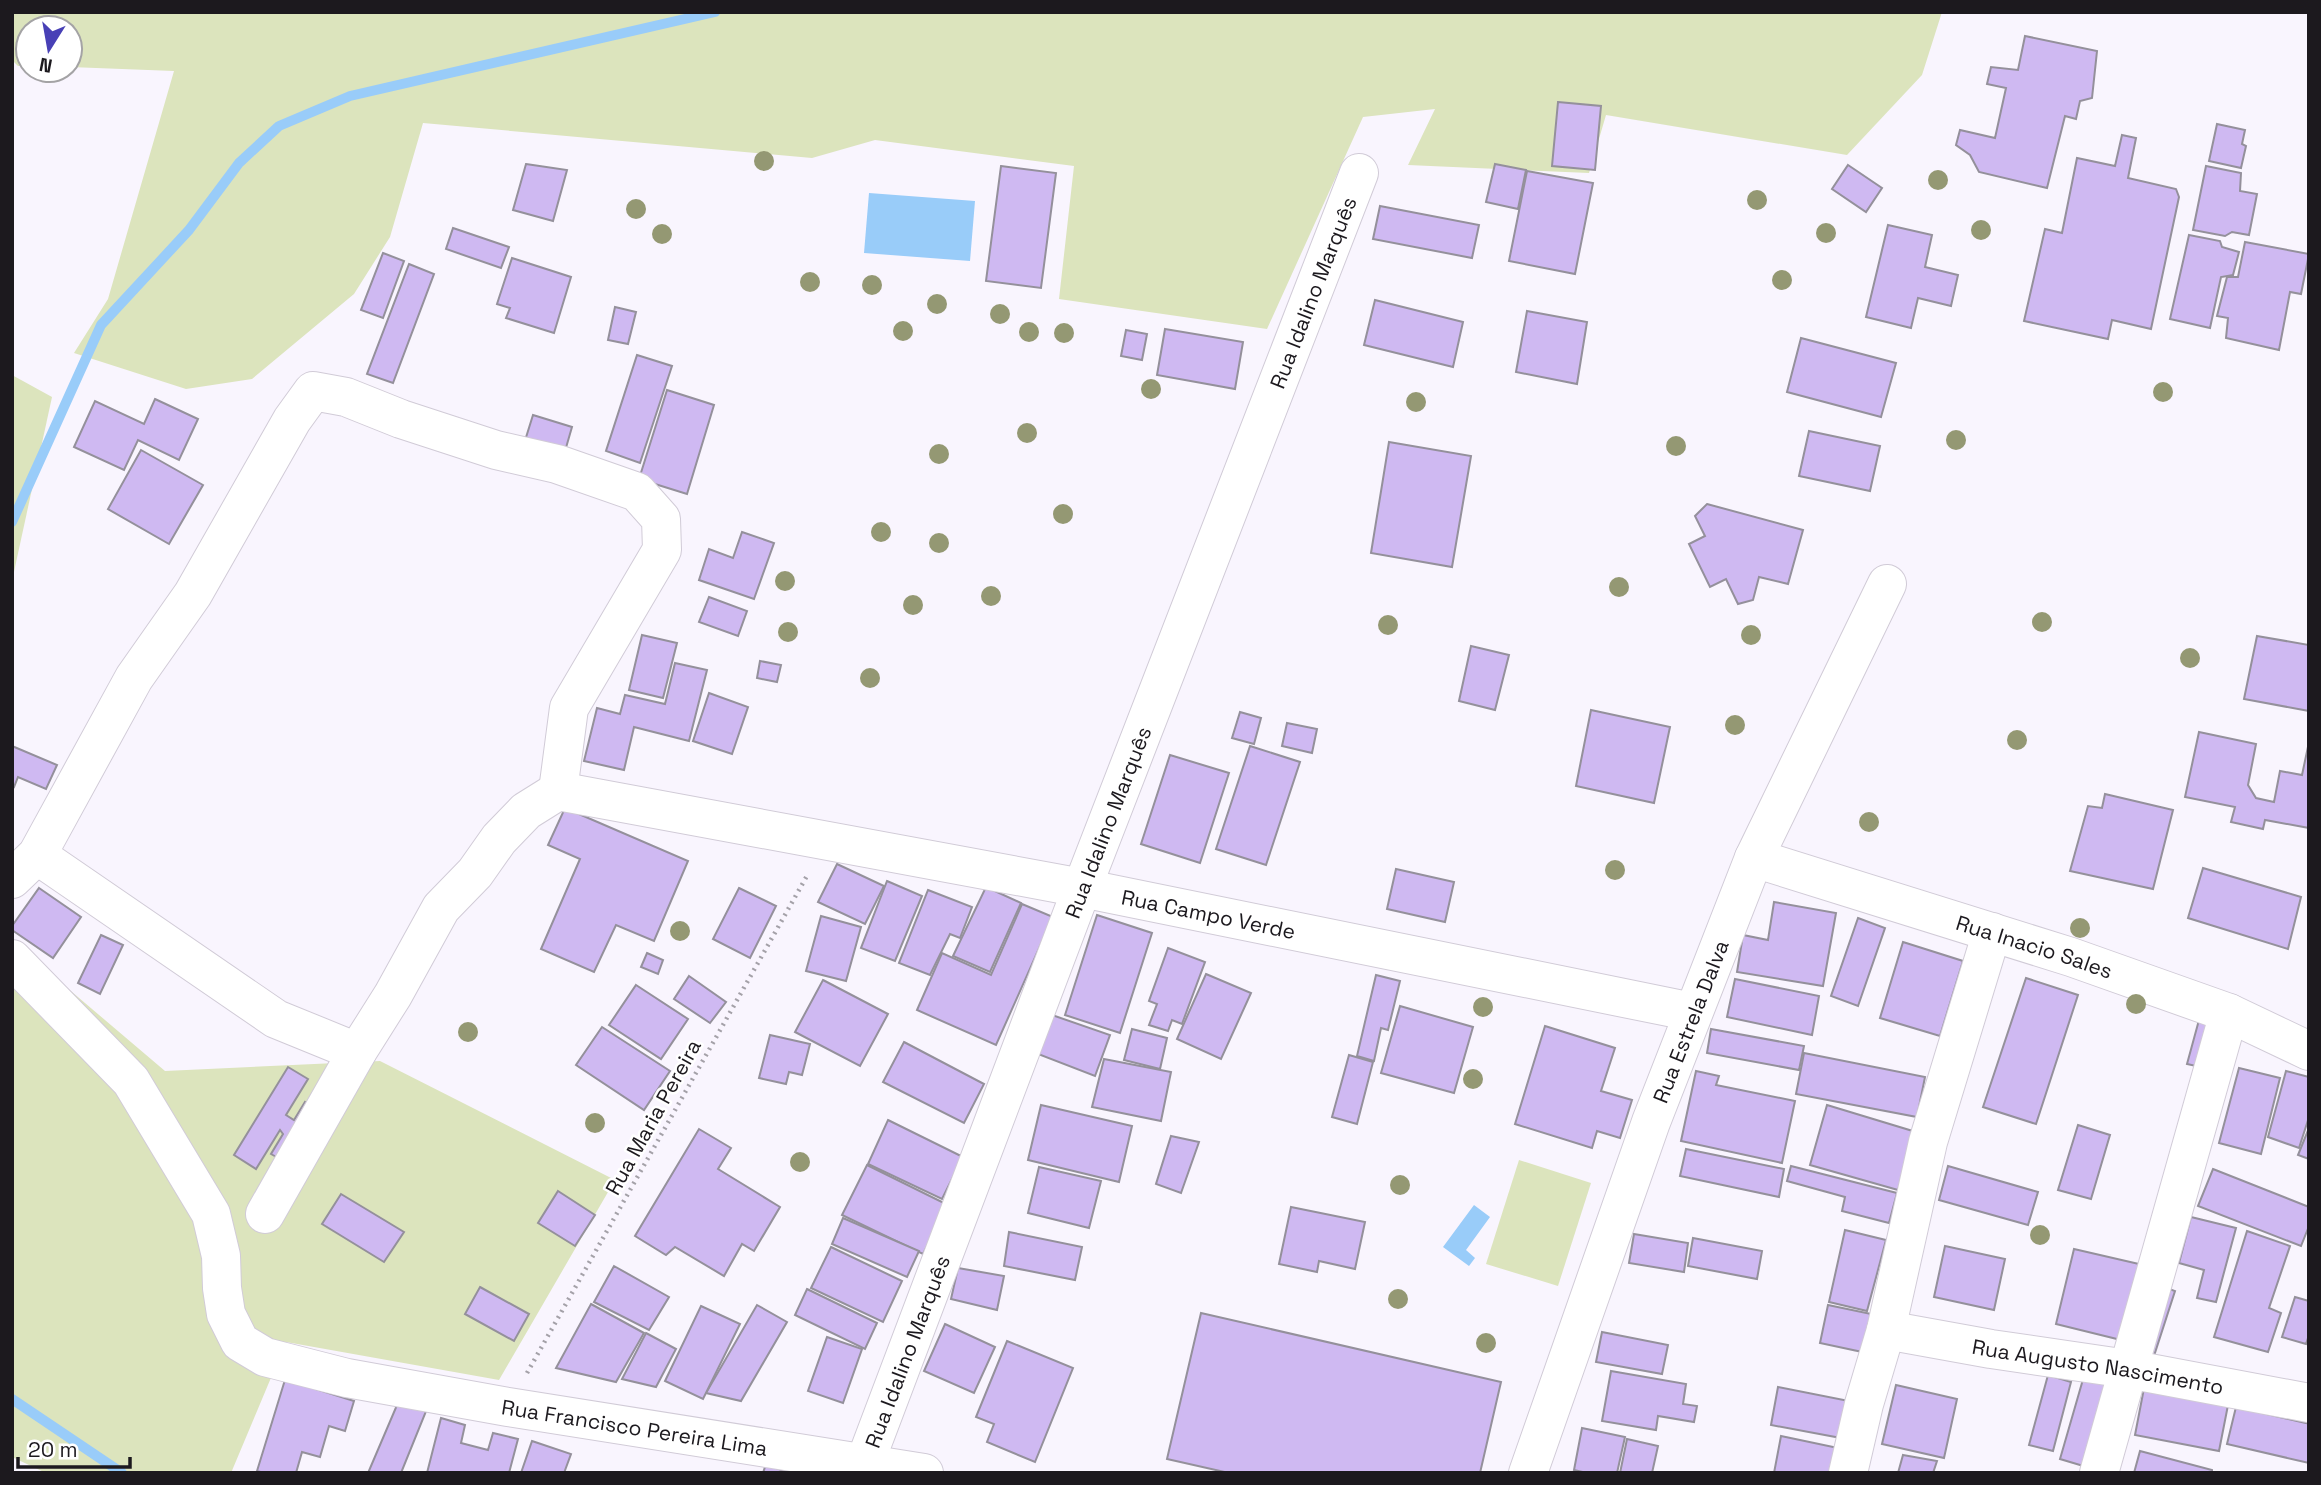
<svg xmlns="http://www.w3.org/2000/svg" width="2321" height="1485" viewBox="0 0 2321 1485" font-family="'Space Grotesk',sans-serif">
<style>
.green{fill:#dce4bd}
.water{fill:#99ccf9}
.lines{fill:none;stroke-linecap:round;stroke-linejoin:round}
.stream{stroke:#99ccf9;stroke-width:10}
.building{fill:#cfb9f2;stroke:#94909b;stroke-width:2}
.minor-casing{stroke:#d1cbd7;stroke-width:40}
.path{stroke:#a4a1a8;stroke-width:4.5;stroke-dasharray:2 5;stroke-linecap:butt}
.minor{stroke:#fff;stroke-width:38}
.tree{fill:#949873}
.labels{text-anchor:middle;dominant-baseline:central;stroke-width:5;stroke-linejoin:round;paint-order:stroke}
.street-label{font-size:21px;fill:#1c191e;stroke:#fff}
</style>
<rect width="100%" height="100%" fill="#f9f5fe"/>
<g class="green">
<polygon points="12,12 1942,12 1922,75 1847,155 1606,115 1589,173 1408,165 1435,109 1363,117 1267,329 1059,299 1074,166 875,140 812,158 423,123 390,237 354,294 252,379 186,389 74,353 108,299 174,71 70,67 70,28 28,28 28,66 18,66 12,60"/>
<polygon points="12,375 52,397 12,581"/>
<polygon points="12,941 165,1071 380,1061 615,1180 499,1380 286,1342 231,1473 46,1473 12,1457"/>
<polygon points="1519,1160 1591,1183 1558,1286 1486,1264"/>
</g>
<g class="water">
<polygon points="869,193 975,201 970,261 864,253"/>
<polygon points="1474,1205 1490,1217 1466,1250 1475,1258 1469,1266 1443,1247"/>
</g>
<g class="lines">
<g class="stream">
<polyline points="12,522 101,325 189,230 239,163 279,126 350,96 715,12"/>
<polyline points="12,1399 122,1473"/>
</g>
</g>
<g class="building">
<polygon points="2025,36 2097,51 2092,98 2080,101 2076,119 2065,116 2047,188 1979,172 1970,155 1956,145 1960,130 1995,138 2006,88 1987,84 1991,67 2018,70"/>
<polygon points="1558,102 1601,106 1595,170 1552,166"/>
<polygon points="2217,124 2245,130 2242,144 2246,146 2241,168 2209,161"/>
<polygon points="2122,135 2136,138 2128,178 2176,189 2179,197 2151,329 2112,320 2108,339 2024,321 2045,229 2062,233 2077,158 2115,166"/>
<polygon points="526,164 567,170 553,221 513,210"/>
<polygon points="1495,164 1526,170 1518,209 1486,202"/>
<polygon points="1848,165 1882,188 1866,212 1832,189"/>
<polygon points="1001,166 1056,173 1041,288 986,281"/>
<polygon points="2206,166 2241,173 2240,191 2257,194 2249,235 2232,232 2225,236 2193,230"/>
<polygon points="1527,171 1593,183 1575,274 1509,261"/>
<polygon points="1380,206 1479,225 1472,258 1373,239"/>
<polygon points="1888,225 1932,235 1925,267 1958,275 1951,306 1918,298 1911,328 1866,317"/>
<polygon points="453,228 509,247 501,268 446,249"/>
<polygon points="2189,235 2220,241 2222,247 2239,252 2233,275 2221,277 2210,328 2170,319"/>
<polygon points="2245,242 2309,254 2301,294 2290,292 2279,350 2226,338 2228,318 2217,316 2227,277 2238,277"/>
<polygon points="383,253 404,261 383,318 361,310"/>
<polygon points="512,258 571,277 554,333 506,318 510,308 497,304"/>
<polygon points="409,264 434,274 393,383 367,374"/>
<polygon points="1375,300 1463,322 1453,367 1364,345"/>
<polygon points="615,307 636,312 628,344 608,340"/>
<polygon points="1527,311 1587,322 1577,384 1516,372"/>
<polygon points="1165,329 1243,342 1235,389 1157,375"/>
<polygon points="1126,330 1147,334 1142,360 1121,356"/>
<polygon points="1801,338 1896,363 1881,417 1787,392"/>
<polygon points="637,355 672,366 640,463 606,451"/>
<polygon points="667,390 714,405 687,494 639,479"/>
<polygon points="155,399 198,419 179,460 138,440 124,470 74,447 95,401 144,424"/>
<polygon points="533,415 572,427 563,458 523,447"/>
<polygon points="1809,431 1880,446 1870,491 1799,476"/>
<polygon points="1389,442 1471,456 1452,567 1371,553"/>
<polygon points="141,450 203,485 169,544 108,509"/>
<polygon points="1707,504 1803,530 1788,584 1759,577 1753,600 1738,604 1726,579 1710,587 1689,544 1705,536 1695,516"/>
<polygon points="742,532 774,543 754,599 699,580 709,549 733,558"/>
<polygon points="709,597 747,611 738,636 699,622"/>
<polygon points="642,635 677,643 663,698 629,690"/>
<polygon points="2257,636 2309,645 2309,711 2244,699"/>
<polygon points="1471,646 1509,655 1495,710 1459,701"/>
<polygon points="760,661 781,665 777,682 757,678"/>
<polygon points="675,663 707,670 689,741 634,727 624,770 584,761 597,708 620,714 625,695 665,704"/>
<polygon points="709,693 748,707 732,754 693,741"/>
<polygon points="1591,710 1670,727 1654,803 1576,786"/>
<polygon points="1240,712 1261,718 1254,744 1232,738"/>
<polygon points="1287,723 1317,729 1312,753 1282,746"/>
<polygon points="2199,732 2256,744 2248,785 2256,798 2274,802 2280,771 2302,775 2309,742 2309,828 2265,820 2263,829 2231,822 2235,807 2185,797"/>
<polygon points="12,746 57,765 46,789 18,777 14,787 12,786"/>
<polygon points="1250,746 1300,762 1266,865 1216,849"/>
<polygon points="1170,755 1229,773 1200,863 1141,844"/>
<polygon points="2105,794 2173,810 2153,889 2070,871 2088,806 2102,808"/>
<polygon points="565,808 688,861 654,941 616,925 594,972 541,949 580,859 548,845"/>
<polygon points="837,864 884,886 865,924 818,902"/>
<polygon points="2203,868 2301,897 2288,949 2188,918"/>
<polygon points="1396,869 1454,882 1445,922 1387,909"/>
<polygon points="887,881 922,896 895,961 861,948"/>
<polygon points="986,887 1021,903 990,972 953,956"/>
<polygon points="39,888 81,917 53,958 12,930 12,926"/>
<polygon points="739,888 776,906 750,958 713,939"/>
<polygon points="928,890 972,907 960,938 950,934 930,975 899,963"/>
<polygon points="1774,902 1836,913 1823,986 1737,972 1743,935 1768,940"/>
<polygon points="1022,904 1053,917 996,1045 917,1010 942,953 991,975"/>
<polygon points="1097,915 1152,933 1120,1033 1065,1015"/>
<polygon points="821,916 861,927 846,981 806,971"/>
<polygon points="1858,918 1885,928 1858,1006 1831,996"/>
<polygon points="101,935 123,945 100,994 78,983"/>
<polygon points="1903,942 1963,961 1940,1036 1880,1018"/>
<polygon points="1168,948 1205,962 1182,1024 1172,1020 1168,1031 1149,1025 1157,1004 1149,1001"/>
<polygon points="647,953 663,960 658,974 641,967"/>
<polygon points="1206,974 1251,993 1221,1059 1177,1039"/>
<polygon points="1376,975 1400,981 1388,1030 1381,1028 1374,1061 1357,1056"/>
<polygon points="689,976 726,1002 710,1023 674,999"/>
<polygon points="2026,978 2078,995 2036,1124 1983,1107"/>
<polygon points="1735,979 1819,996 1812,1035 1727,1017"/>
<polygon points="823,980 888,1014 860,1066 795,1032"/>
<polygon points="636,985 688,1019 661,1059 609,1025"/>
<polygon points="1400,1006 1473,1027 1454,1093 1381,1073"/>
<polygon points="1052,1015 1110,1035 1095,1076 1038,1054"/>
<polygon points="2199,1020 2222,1027 2210,1069 2187,1064"/>
<polygon points="1545,1026 1615,1048 1601,1091 1632,1100 1620,1138 1597,1131 1592,1148 1515,1124"/>
<polygon points="602,1027 670,1071 644,1110 576,1065"/>
<polygon points="1132,1029 1167,1038 1160,1069 1124,1060"/>
<polygon points="1711,1029 1804,1046 1799,1070 1707,1053"/>
<polygon points="770,1035 810,1044 802,1075 789,1072 786,1084 759,1078"/>
<polygon points="904,1042 984,1084 964,1123 883,1082"/>
<polygon points="1804,1053 1925,1077 1917,1117 1796,1094"/>
<polygon points="1349,1055 1373,1062 1357,1124 1332,1117"/>
<polygon points="1104,1059 1171,1072 1161,1121 1092,1107"/>
<polygon points="288,1067 308,1079 286,1115 294,1120 305,1102 313,1107 280,1159 271,1154 283,1134 280,1130 256,1169 234,1155"/>
<polygon points="2239,1068 2280,1078 2261,1154 2219,1143"/>
<polygon points="1696,1071 1719,1076 1716,1085 1795,1101 1782,1163 1681,1141"/>
<polygon points="2286,1071 2309,1077 2309,1117 2299,1148 2268,1137"/>
<polygon points="1041,1105 1132,1126 1119,1182 1028,1160"/>
<polygon points="1827,1105 1916,1132 1898,1190 1810,1165"/>
<polygon points="888,1120 963,1157 942,1199 868,1164"/>
<polygon points="2078,1125 2110,1135 2091,1199 2058,1190"/>
<polygon points="2309,1128 2309,1159 2298,1155"/>
<polygon points="699,1129 731,1148 718,1169 780,1207 754,1251 742,1244 724,1276 675,1247 666,1255 635,1236"/>
<polygon points="1171,1136 1199,1142 1181,1193 1156,1184"/>
<polygon points="1686,1149 1784,1169 1779,1197 1680,1176"/>
<polygon points="867,1165 948,1205 923,1254 842,1215"/>
<polygon points="1791,1166 1897,1193 1889,1223 1842,1211 1845,1197 1787,1181"/>
<polygon points="1948,1166 2038,1192 2028,1225 1939,1200"/>
<polygon points="1039,1167 1101,1181 1089,1228 1028,1213"/>
<polygon points="2213,1169 2309,1207 2309,1226 2301,1246 2198,1206"/>
<polygon points="558,1191 595,1215 575,1246 538,1223"/>
<polygon points="341,1194 404,1232 384,1262 322,1224"/>
<polygon points="1291,1207 1365,1222 1355,1269 1319,1261 1317,1272 1279,1264"/>
<polygon points="2191,1217 2236,1228 2216,1302 2197,1298 2204,1270 2179,1263"/>
<polygon points="843,1218 919,1251 907,1277 832,1244"/>
<polygon points="1845,1230 1886,1240 1867,1311 1829,1302"/>
<polygon points="2247,1231 2290,1246 2269,1308 2281,1313 2268,1352 2214,1337"/>
<polygon points="1009,1232 1082,1247 1075,1280 1004,1266"/>
<polygon points="1634,1234 1688,1243 1684,1272 1629,1263"/>
<polygon points="1693,1238 1762,1251 1757,1279 1688,1266"/>
<polygon points="1945,1246 2005,1259 1994,1310 1934,1297"/>
<polygon points="831,1247 902,1281 883,1322 811,1288"/>
<polygon points="2074,1249 2139,1264 2121,1340 2056,1324"/>
<polygon points="614,1266 669,1297 649,1330 594,1302"/>
<polygon points="958,1268 1004,1276 997,1310 951,1299"/>
<polygon points="2161,1286 2175,1291 2153,1359 2138,1354"/>
<polygon points="480,1287 529,1314 514,1341 465,1314"/>
<polygon points="807,1289 877,1323 865,1349 795,1315"/>
<polygon points="2295,1297 2309,1301 2309,1335 2306,1344 2282,1337"/>
<polygon points="591,1304 644,1333 616,1382 556,1368"/>
<polygon points="757,1305 787,1322 741,1401 706,1393"/>
<polygon points="1828,1305 1876,1315 1867,1353 1820,1343"/>
<polygon points="701,1306 740,1324 703,1399 665,1381"/>
<polygon points="1201,1313 1501,1382 1480,1473 1229,1473 1167,1459"/>
<polygon points="945,1324 995,1347 974,1393 924,1371"/>
<polygon points="1602,1332 1668,1345 1662,1374 1596,1362"/>
<polygon points="646,1333 676,1349 656,1387 622,1379"/>
<polygon points="827,1337 862,1349 843,1403 808,1391"/>
<polygon points="1007,1341 1073,1368 1035,1462 987,1442 994,1424 976,1417"/>
<polygon points="2086,1369 2117,1377 2090,1468 2060,1459"/>
<polygon points="288,1370 316,1389 354,1401 345,1431 329,1426 320,1457 302,1452 296,1473 264,1473 257,1471"/>
<polygon points="1611,1371 1686,1384 1683,1404 1697,1406 1694,1422 1658,1416 1656,1430 1602,1421"/>
<polygon points="2048,1375 2071,1382 2053,1451 2029,1445"/>
<polygon points="2145,1383 2229,1400 2219,1451 2135,1435"/>
<polygon points="1896,1385 1957,1399 1944,1458 1882,1444"/>
<polygon points="1778,1387 1864,1404 1857,1441 1771,1425"/>
<polygon points="403,1391 431,1399 401,1473 368,1473"/>
<polygon points="2236,1407 2306,1423 2309,1415 2309,1463 2227,1444"/>
<polygon points="441,1418 465,1425 461,1443 488,1450 493,1433 518,1439 509,1473 427,1473"/>
<polygon points="1582,1428 1625,1437 1617,1473 1587,1473 1574,1470"/>
<polygon points="1781,1436 1838,1448 1832,1473 1774,1473"/>
<polygon points="1627,1439 1658,1446 1652,1473 1620,1473"/>
<polygon points="532,1441 571,1454 564,1473 521,1473"/>
<polygon points="2140,1451 2212,1470 2212,1473 2134,1473"/>
<polygon points="1903,1455 1937,1461 1933,1473 1898,1473"/>
<polygon points="766,1464 789,1473 763,1473"/>
</g>
<g class="lines">
<defs>
<g id="minor">
<path id="s1" d="M558,791l524,97 611,124"/>
<polyline points="37,855 276,1019 357,1052"/>
<path id="s2" d="M1754,858l317,99 158,56 80,38"/>
<polyline points="12,879 37,855 134,678 193,594 292,420 313,391 346,397 401,419 496,450 557,464 637,492 661,519 662,550 569,708 558,791"/>
<path id="s3" d="M12,959l119,122 80,133 10,42 1,32 4,26 14,28 25,15 82,21 161,29 416,66"/>
<polyline points="265,1214 357,1052 393,995 441,908 475,873 499,839 526,811 558,791"/>
<path id="s4" d="M1886,1330l105,19 137,20 181,34"/>
<path id="s5" d="M861,1473l221,-585 277,-715"/>
<path id="s6" d="M1528,1473l123,-351 103,-264 133,-274"/>
<polyline points="1848,1473 1864,1404 1886,1330 1928,1142 1992,932"/>
<polyline points="2099,1473 2229,1013"/>
</g>
</defs>
<use href="#minor" class="minor-casing"/>
<polyline class="path" points="527,1373 808,874"/>
<use href="#minor" class="minor"/>
</g>
<g class="tree">
<circle cx="764" cy="161" r="10"/>
<circle cx="1938" cy="180" r="10"/>
<circle cx="1757" cy="200" r="10"/>
<circle cx="636" cy="209" r="10"/>
<circle cx="1981" cy="230" r="10"/>
<circle cx="1826" cy="233" r="10"/>
<circle cx="662" cy="234" r="10"/>
<circle cx="1782" cy="280" r="10"/>
<circle cx="810" cy="282" r="10"/>
<circle cx="872" cy="285" r="10"/>
<circle cx="937" cy="304" r="10"/>
<circle cx="1000" cy="314" r="10"/>
<circle cx="903" cy="331" r="10"/>
<circle cx="1029" cy="332" r="10"/>
<circle cx="1064" cy="333" r="10"/>
<circle cx="1151" cy="389" r="10"/>
<circle cx="2163" cy="392" r="10"/>
<circle cx="1416" cy="402" r="10"/>
<circle cx="1027" cy="433" r="10"/>
<circle cx="1956" cy="440" r="10"/>
<circle cx="1676" cy="446" r="10"/>
<circle cx="939" cy="454" r="10"/>
<circle cx="1063" cy="514" r="10"/>
<circle cx="881" cy="532" r="10"/>
<circle cx="939" cy="543" r="10"/>
<circle cx="785" cy="581" r="10"/>
<circle cx="1619" cy="587" r="10"/>
<circle cx="991" cy="596" r="10"/>
<circle cx="913" cy="605" r="10"/>
<circle cx="2042" cy="622" r="10"/>
<circle cx="1388" cy="625" r="10"/>
<circle cx="788" cy="632" r="10"/>
<circle cx="1751" cy="635" r="10"/>
<circle cx="2190" cy="658" r="10"/>
<circle cx="870" cy="678" r="10"/>
<circle cx="1735" cy="725" r="10"/>
<circle cx="2017" cy="740" r="10"/>
<circle cx="1869" cy="822" r="10"/>
<circle cx="1615" cy="870" r="10"/>
<circle cx="2080" cy="928" r="10"/>
<circle cx="680" cy="931" r="10"/>
<circle cx="2136" cy="1004" r="10"/>
<circle cx="1483" cy="1007" r="10"/>
<circle cx="468" cy="1032" r="10"/>
<circle cx="1473" cy="1079" r="10"/>
<circle cx="595" cy="1123" r="10"/>
<circle cx="800" cy="1162" r="10"/>
<circle cx="1400" cy="1185" r="10"/>
<circle cx="2040" cy="1235" r="10"/>
<circle cx="1398" cy="1299" r="10"/>
<circle cx="1486" cy="1343" r="10"/>
</g>
<g class="labels">
<g class="street-label">
<text stroke="none"><textPath href="#s5" startOffset="1264">Rua Idalino Marquês</textPath></text>
<text stroke="none"><textPath href="#s5" startOffset="696">Rua Idalino Marquês</textPath></text>
<text stroke="none"><textPath href="#s1" startOffset="662">Rua Campo Verde</textPath></text>
<text stroke="none"><textPath href="#s2" startOffset="294">Rua Inacio Sales</textPath></text>
<text stroke="none"><textPath href="#s6" startOffset="480">Rua Estrela Dalva</textPath></text>
<text transform="translate(653 1117) rotate(-61)">Rua Maria Pereira</text>
<text stroke="none"><textPath href="#s5" startOffset="130">Rua Idalino Marquês</textPath></text>
<text stroke="none"><textPath href="#s4" startOffset="215">Rua Augusto Nascimento</textPath></text>
<text stroke="none"><textPath href="#s3" startOffset="864">Rua Francisco Pereira Lima</textPath></text>
</g>
</g>
<rect width="2321" height="1485" fill="none" stroke="#1c191e" stroke-width="28"/>
<g transform="translate(49 49) rotate(191)"><circle r="33" fill="#ffffff" stroke="#a4a3a5" stroke-width="2"/>
<path d="M0-5L12 26L0 18L-12 26Z" fill="#4840b6"/>
<text y="-10" font-size="19" font-weight="bold" text-anchor="middle" fill="#1c191e">N</text>
</g>
<path d="M18 1457v10h112v-10" fill="none" stroke="#1c191e" stroke-width="3.5"/>
<text x="28" y="1457" font-size="21" fill="#1c191e" stroke="#ffffff" stroke-width="5" paint-order="stroke">20 m</text>
</svg>
